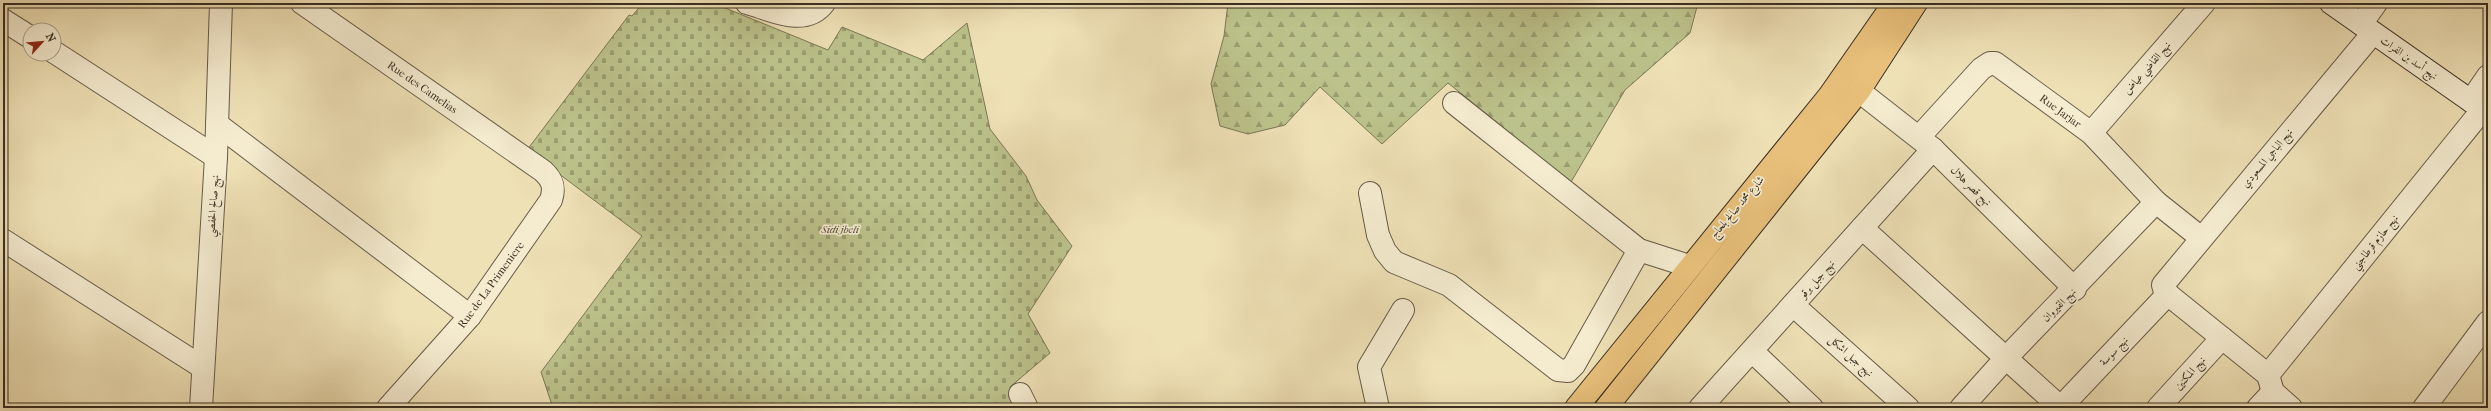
<svg xmlns="http://www.w3.org/2000/svg" width="2491" height="411" viewBox="0 0 2491 411" font-family="'IM FELL French Canon',Amiri,serif">
<style>
.forest{fill:url(#forest-firs);stroke:#7a7857}
.cemetery{fill:url(#cemetery-stones);stroke:#7a7857}
.lines{fill:none;stroke-linecap:round;stroke-linejoin:round}
.street-casing{stroke:#665b48;stroke-width:24}
.secondary-casing{stroke:#392e23;stroke-width:24}
.primary-casing{stroke:#392e23;stroke-width:24}
.street{stroke:#f5ecd0;stroke-width:22}
.secondary{stroke:#f5ecd0;stroke-width:22}
.primary{stroke:#e8c07b;stroke-width:22}
.labels{text-anchor:middle;dominant-baseline:central;stroke-width:3.5;stroke-linejoin:round;paint-order:stroke}
.street-label{font-size:11px;fill:#392e23;stroke:#f5ecd0}
.park-label{font-size:11px;font-style:italic;fill:#534c38;stroke:#f5ecd0}
</style>
<defs>
<pattern id="forest-firs" width="22" height="20" patternUnits="userSpaceOnUse"><rect width="22" height="20" fill="#bcc28b"/><path d="M5 1l3.5 6h-7zM16 11l3.5 6h-7z" fill="#9a9e71"/></pattern>
<pattern id="cemetery-stones" width="16" height="16" patternUnits="userSpaceOnUse"><rect width="16" height="16" fill="#bcc28b"/><path d="M2 7V4a2 2 0 0 1 4 0v3zM10 15v-3a2 2 0 0 1 4 0v3z" fill="#9a9e71"/></pattern>
</defs>
<rect width="100%" height="100%" fill="#efe1b6"/>
<filter id="stains"><feTurbulence type="fractalNoise" baseFrequency=".005" numOctaves="4"/><feColorMatrix values="0 0 0 0 .2 0 0 0 0 .09 0 0 0 0 .02 0 0 0 .5 -.17"/></filter>
<radialGradient id="worn" r=".72"><stop offset=".6" stop-color="#630" stop-opacity="0"/><stop offset="1" stop-color="#630" stop-opacity=".3"/></radialGradient>
<polygon class="forest" points="1228,3 1698,3 1690,33 1625,90 1571,182 1448,83 1382,144 1320,87 1285,125 1248,134 1220,126 1211,84 1224,36"/>
<polygon class="cemetery" points="643,3 713,3 828,50 842,27 923,60 967,23 990,129 1026,176 1037,200 1072,246 1028,314 1050,353 1010,387 1017,408 553,408 541,372 642,236 527,150 629,15 632,16"/>
<g class="lines">
<defs>
<g id="street">
<path id="s1" d="M302,3l241,168c10,9 12,17 8,29l-81,116 -82,92"/>
<path d="M747,3c25,7 58,25 77,0"/>
<polyline points="3,20 30,37"/>
<polyline points="2361,24 2376,3"/>
<polyline points="54,52 216,157"/>
<polyline points="1859,91 1933,149 2075,289"/>
<polyline points="2471,101 2488,76"/>
<polyline points="1454,103 1639,250 1689,266"/>
<polyline points="217,124 470,316"/>
<polyline points="2091,133 2204,3"/>
<path id="s2" d="M1919,137l62,-68 9,-6h5l96,70 65,69 44,35"/>
<polyline points="1370,193 1378,235 1385,251 1394,262 1449,285 1558,370 1568,371 1574,365 1639,250"/>
<polyline points="1862,228 2060,407"/>
<polyline points="3,240 202,367"/>
<polyline points="1793,305 1908,408"/>
<polyline points="1752,351 1812,408"/>
<polyline points="2268,375 2483,109"/>
<polyline points="1020,394 1027,408"/>
<polyline points="201,408 216,157 221,3"/>
<polyline points="1378,408 1369,367 1403,310"/>
<polyline points="1700,408 1933,149"/>
<polyline points="1961,408 2006,358 2156,202"/>
<polyline points="2060,408 2168,294"/>
<polyline points="2158,408 2222,338"/>
<polyline points="2258,408 2273,392"/>
<polyline points="2291,408 2273,392 2268,375 2165,292 2163,285 2373,33"/>
<polyline points="2424,408 2488,322"/>
</g>
<polyline id="secondary" points="2331,3 2488,113"/>
<g id="primary">
<polyline points="1576,408 1829,96 1894,3"/>
<polyline points="1606,408 1859,91 1916,3"/>
</g>
</defs>
<use href="#street" class="street-casing"/>
<use href="#secondary" class="secondary-casing"/>
<use href="#primary" class="primary-casing"/>
<use href="#street" class="street"/>
<use href="#secondary" class="secondary"/>
<use href="#primary" class="primary"/>
</g>
<g class="labels">
<g class="street-label">
<text transform="translate(2409 58) rotate(35)">نهج أسد بن الفرات</text>
<text transform="translate(2147 68) rotate(-49)">نهج القاضي عياض</text>
<text stroke="none"><textPath href="#s1" startOffset="147">Rue des Camelias</textPath></text>
<text stroke="none"><textPath href="#s2" startOffset="189">Rue Jarjar</textPath></text>
<text transform="translate(2267 158) rotate(-50)">نهج الباجي المسعودي</text>
<text transform="translate(1971 186) rotate(44)">نهج قصر هلال</text>
<text transform="translate(213 206) rotate(-86)">نهج صالح الحفصي</text>
<text transform="translate(1737 207) rotate(-50)">شارع محمد صالح بلحاج</text>
<text transform="translate(2375 242) rotate(-51)">نهج حازم قرطاجني</text>
<text transform="translate(1817 279) rotate(-48)">نهج جبل برقو</text>
<text transform="translate(491 285) rotate(-54)">Rue de La Primeniere</text>
<text transform="translate(2059 305) rotate(-45)">نهج القيروان</text>
<text transform="translate(2114 351) rotate(-46)">نهج سوسة</text>
<text transform="translate(1851 356) rotate(42)">نهج جبل اشكل</text>
<text transform="translate(2190 373) rotate(-48)">نهج المكنين</text>
</g>
<g class="park-label">
<text x="840" y="229">Sidi jbeli</text>
</g>
</g>
<rect width="2491" height="411" fill="none" stroke="#efe1b6" stroke-width="16"/>
<rect x="4" y="4" width="2483" height="403" fill="none" stroke="#392e23" stroke-width="2"/>
<rect x="8" y="8" width="2475" height="395" fill="none" stroke="#392e23"/>
<g transform="translate(42 42) rotate(63)"><circle r="19" fill="#f5ecd0" stroke="#aaa08b"/>
<path d="M0-3L7 15L0 10L-7 15Z" fill="#8f2418"/>
<text y="-6" font-size="11" font-weight="bold" text-anchor="middle" fill="#392e23">N</text>
</g>
<rect width="100%" height="100%" filter="url(#stains)"/>
<rect width="100%" height="100%" fill="url(#worn)"/>
</svg>
